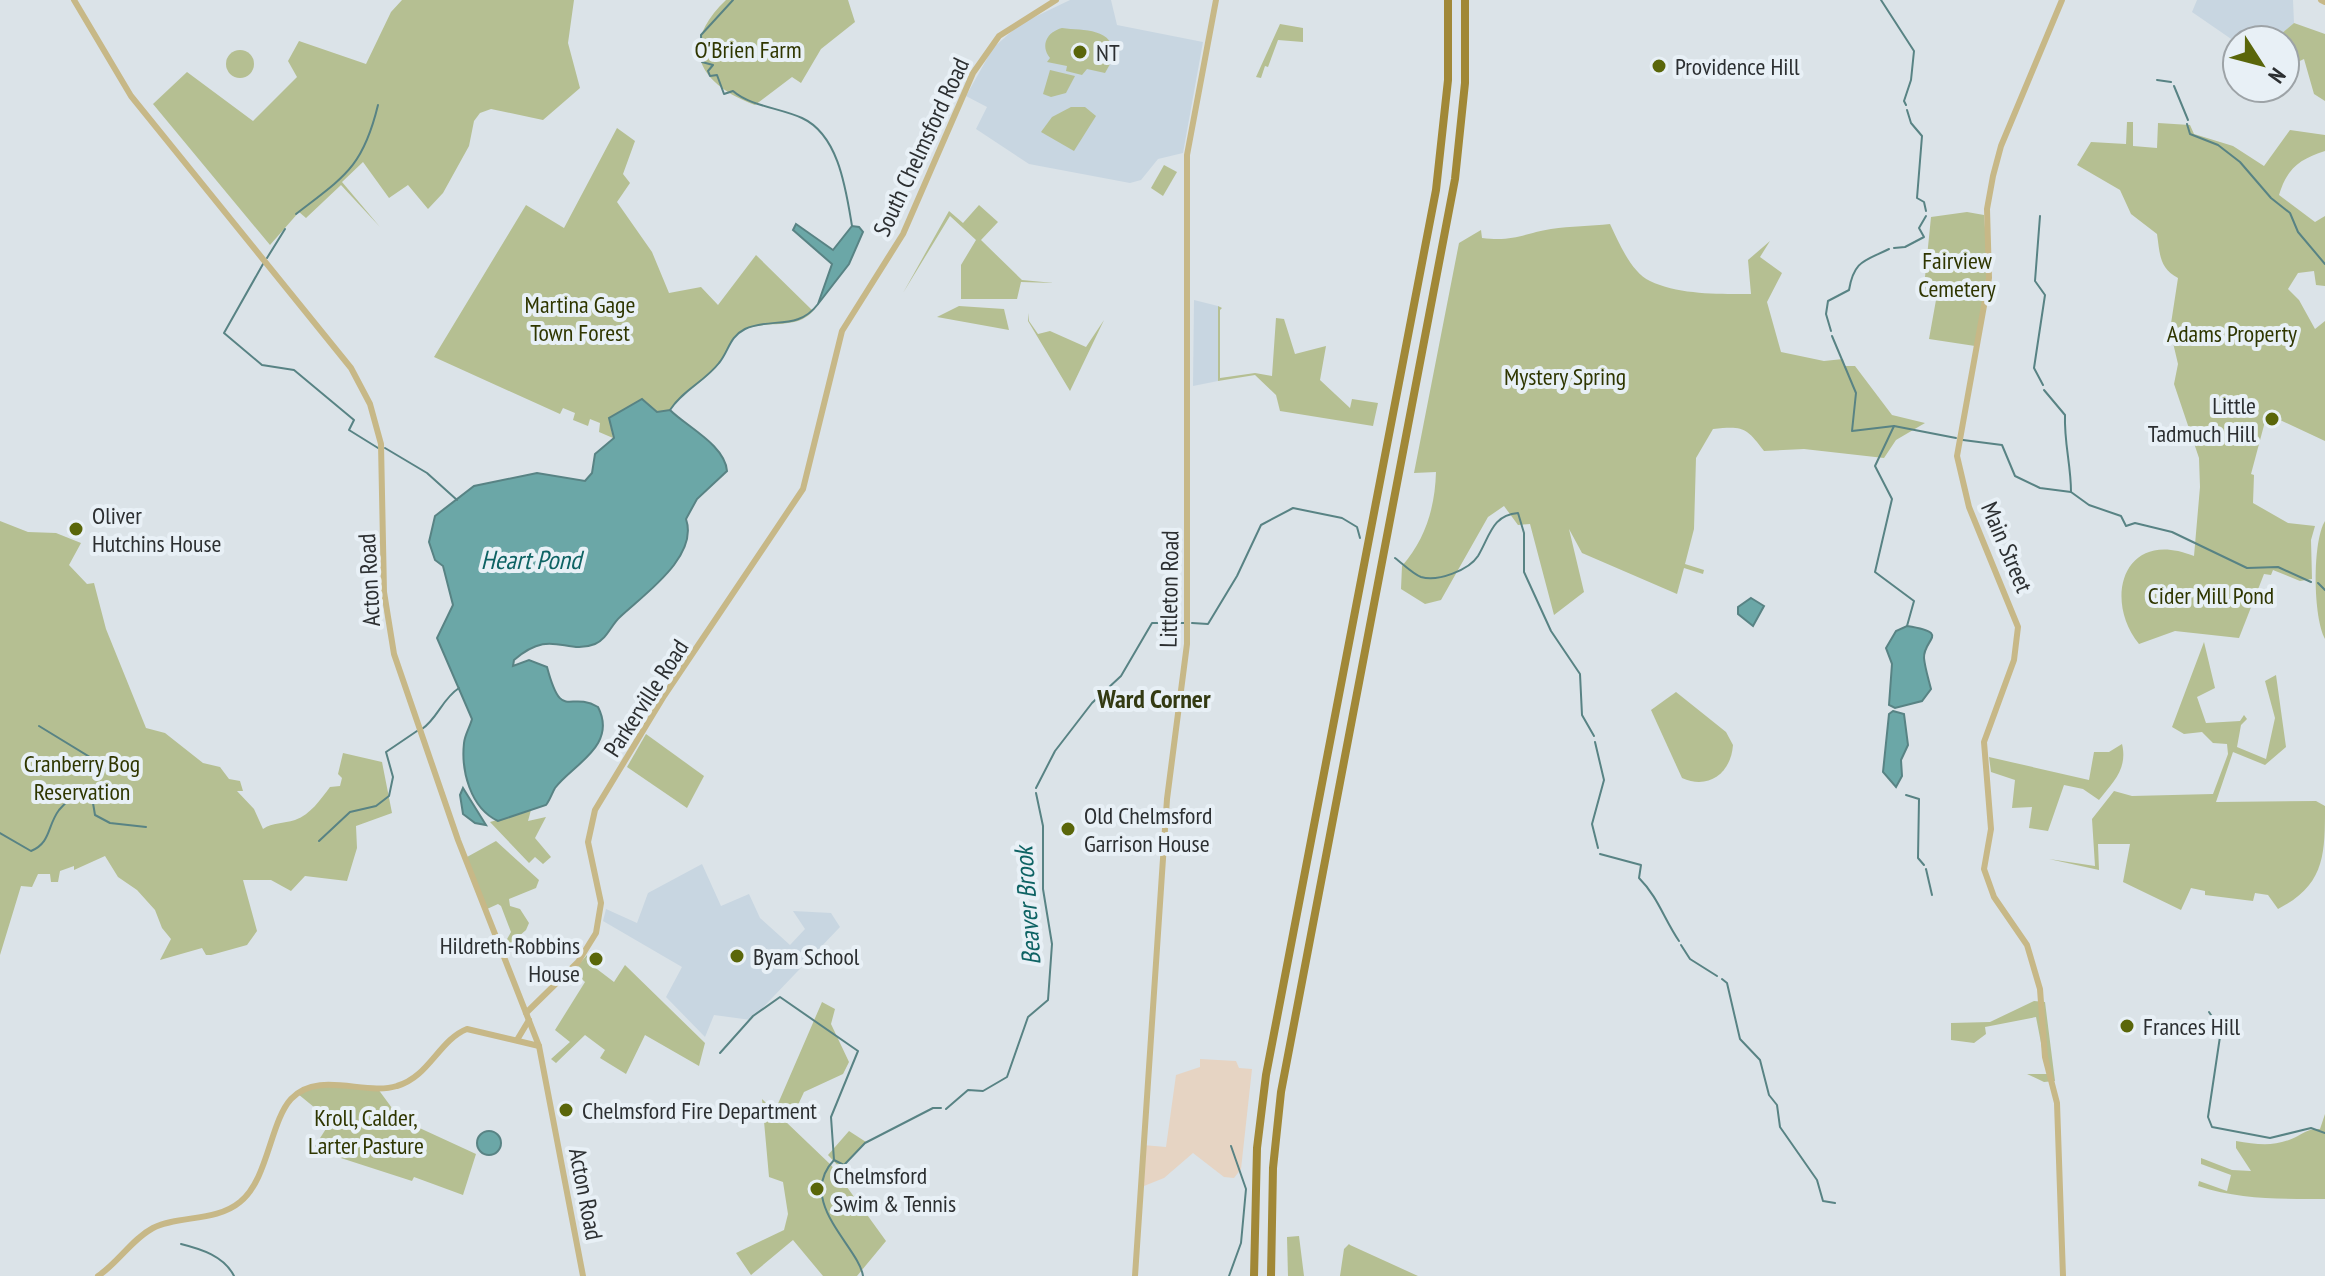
<svg xmlns="http://www.w3.org/2000/svg" width="2325" height="1276" viewBox="0 0 2325 1276" font-family="'PT Sans Narrow',sans-serif">
<style>
.built{fill:#c8d6e1}
.industrial{fill:#e6d4c3}
.green{fill:#b5bf92}
.water{fill:#6ba7a7;stroke:#588384;stroke-width:2}
.lines{fill:none;stroke-linecap:round;stroke-linejoin:round}
.stream{stroke:#588384;stroke-width:2}
.major{stroke:#c7b887;stroke-width:6}
.highway{stroke:#a18837;stroke-width:8}
.poi-dot{fill:#5a660a;stroke:#e8f0f6;stroke-width:3}
.labels{text-anchor:middle;dominant-baseline:central;stroke-width:8;stroke-linejoin:round;paint-order:stroke}
.park-label{font-size:24px;fill:#2f3600;stroke:#e8f0f6}
.poi-label{font-size:24px;fill:#2c2f31;stroke:#e8f0f6;text-anchor:start}
.street-label{font-size:24px;fill:#2c2f31;stroke:#e8f0f6}
.water-label{font-size:26px;font-style:italic;fill:#0e6364;stroke:#e8f0f6}
.neighbourhood-label{font-size:26px;font-weight:bold;fill:#333a12;stroke:#e8f0f6}
</style>
<rect width="100%" height="100%" fill="#dbe3e8"/>
<g class="built">
<polygon points="1070,0 1111,0 1117,25 1203,42 1183,153 1158,159 1141,180 1130,183 1029,164 976,129 987,107 966,96 993,48 1020,24"/>
<polygon points="2197,0 2293,0 2294,23 2274,40 2237,40 2237,43 2192,12"/>
<polygon points="1194,300 1218,306 1218,381 1193,386"/>
<polygon points="702,864 721,906 749,894 760,918 790,945 805,929 793,911 831,913 840,927 751,1020 714,1015 705,1037 666,997 682,967 603,921 606,909 637,923 648,893"/>
</g>
<polygon class="industrial" points="1200,1059 1236,1061 1239,1068 1252,1069 1241,1169 1234,1178 1224,1177 1193,1153 1164,1178 1144,1186 1143,1145 1166,1147 1176,1075 1200,1067"/>
<g class="green">
<polygon points="402,0 574,0 568,43 580,88 543,120 491,109 480,113 474,121 469,146 443,193 428,209 408,185 389,198 363,162 342,182 380,227 341,185 306,218 299,212 270,245 153,104 187,72 253,121 297,77 288,61 299,41 366,64 391,12"/>
<path d="M726,0h122l7,22 -34,27 -20,34 -9,-6 -37,28c-57,-21 -77,-59 -29,-105z"/>
<polygon points="2294,23 2325,34 2325,101 2314,94 2304,59 2285,68 2285,40 2274,40"/>
<polygon points="1280,24 1303,28 1303,42 1278,40 1268,67 1265,66 1261,78 1256,77"/>
<path d="M1062,28c22,3 52,-1 52,29l-9,16 -18,-4 -5,6 -16,-4 1,-5 -20,-4 3,-4c-10,-13 -3,-26 12,-30z"/>
<circle cx="240" cy="64" r="14"/>
<polygon points="1050,70 1075,76 1066,93 1051,97 1043,94"/>
<polygon points="1071,107 1085,107 1096,116 1074,151 1041,132 1052,117"/>
<path d="M2127,122h6v24l24,2 1,-25 32,2 4,9 39,12 31,20 26,-36 35,5v16c-25,8 -38,17 -46,44l36,27 10,-6v70l-9,-1 -2,-14 -16,2 -10,16 11,11 16,29 10,-8v120l-58,-27 -16,60 3,1 -1,28 35,20 27,3 -4,14 1,39 -12,2 -27,-11 -2,5 -7,-1 -25,64 -64,-7 -36,13c-36,-44 -16,-117 55,-88l6,-69 -1,-29 -25,-74 4,-20 -8,-34 8,-52c-19,-10 -18,-24 -21,-44l-26,-20 -11,-24 -43,-25 14,-23 35,2z"/>
<path d="M617,128l18,13 -12,33 7,9 -13,19 35,50 17,41 32,-6 17,18 38,-50 57,56c-17,20 -48,8 -69,19 -15,8 -16,22 -25,34 -15,19 -36,26 -49,46l-13,2 -15,-12 -33,18 4,20 -14,-6 1,-9 -10,-4 -2,7 -15,-6 2,-7 -12,-5 -3,6 -126,-57 92,-152 38,23z"/>
<polygon points="1164,165 1177,172 1163,196 1151,188"/>
<polygon points="979,205 998,222 981,240 1022,280 1054,283 1021,282 1017,299 961,299 961,265 976,240 950,216 903,293 949,211 963,223"/>
<polygon points="1967,212 1984,215 1988,267 1975,346 1929,339 1936,300 1923,297 1931,217"/>
<path d="M1610,224c9,19 21,48 40,57 29,14 70,13 101,13l-3,-34 22,-19 -10,16 22,16 -15,29 14,50 43,9 19,-2 1,7h11l37,49 33,8 -29,17 -12,18 -80,-9 -40,2c-18,-24 -21,-25 -51,-22l-17,29 -2,71 -9,35 19,6 -1,4 -19,-6 -7,26 -95,-41 -13,-24 15,63 -30,23 -24,-91 -12,1 -14,-19 -16,11 -47,83 -16,4 -24,-15 1,-23c23,-26 33,-58 34,-94l-22,1 45,-230 22,-13 1,8c31,4 40,-4 69,-9 20,-3 40,-3 59,-5z"/>
<polygon points="959,306 1004,309 1009,330 937,317"/>
<polygon points="1218,306 1222,308 1220,310 1220,378 1255,373 1272,376 1276,318 1284,319 1295,354 1326,346 1320,380 1350,408 1352,399 1378,403 1373,426 1280,411 1276,395 1255,375 1218,381"/>
<polygon points="1029,313 1029,321 1038,334 1050,331 1086,347 1104,320 1070,391 1028,321"/>
<path d="M0,521l28,11 28,1 25,10 -12,22 18,19 7,-1 12,46 40,99 19,5 38,30 17,4 9,12 11,2 3,10h-6l17,18 9,20c10,-7 20,-5 32,-9 16,-6 25,-20 35,-33l10,-1 2,-8 -4,-4 5,-21 39,9 10,51 -36,13 1,22 -10,33 -42,-5 -14,15 -20,-11h-28l14,51 -10,14 -36,10h-5l-4,-7 -42,12 11,-21 -9,-11 -7,-18 -18,-20 -19,-13 -13,-21 -31,14v-4l-14,5 -2,11h-7l-1,-8h-12l-6,13 -11,-1 -21,69z"/>
<path d="M2325,521v118c-12,-21 -13,-97 0,-118z"/>
<path d="M2204,642l11,46 -18,9 9,26 34,-2 4,-6 3,4 -6,6 -4,22 29,12 9,-41 -10,-37 11,-6 10,72 -21,18 -32,-13 -17,50 100,-1 9,5c0,49 0,79 -47,103l-10,-14 -13,-2 -2,8 -48,-6v-4l-14,-3 -10,22 -58,-28 7,-38h-32l1,26 -50,-11 46,7 -3,-47 22,-28 18,5 81,-2 15,-40 -1,-10 -14,-1 -11,-11 -18,2 -12,-7z"/>
<path d="M1676,692l50,40 7,13c-2,28 -24,45 -51,33l-31,-68z"/>
<polygon points="646,734 704,776 687,808 627,767"/>
<path d="M2122,744c6,25 -9,38 -23,56l-16,-11 -19,-4 -16,46 -19,-3 3,-21 -20,1 3,-28 -24,-8 -2,-15 100,23 5,-28h15z"/>
<polygon points="531,810 528,821 546,817 535,838 551,857 543,864 535,857 529,863 490,822"/>
<polygon points="496,841 539,880 536,888 509,899 510,906 520,909 529,923 526,930 510,944 506,941 511,932 501,906 498,904 487,909 467,857"/>
<polygon points="587,955 589,963 614,982 625,965 705,1043 699,1066 645,1035 626,1074 600,1058 605,1050 585,1035 556,1063 551,1059 570,1042 555,1030 585,982 573,971"/>
<polygon points="2034,1001 2045,1002 2055,1081 2044,1082 2027,1074 2047,1074 2036,1017 1985,1027 1986,1034 1974,1043 1951,1040 1951,1023 1990,1022"/>
<polygon points="822,1002 835,1009 831,1024 849,1062 843,1074 804,1092 791,1120 777,1106"/>
<polygon points="321,1086 378,1089 400,1119 476,1154 463,1195 414,1177 412,1181 313,1149 331,1121 298,1094"/>
<polygon points="762,1099 831,1165 886,1241 857,1276 823,1276 793,1240 751,1275 736,1253 784,1230 788,1214 783,1182 769,1177"/>
<path d="M2325,1114v85c-44,0 -84,1 -127,-13l1,-5 28,10 4,-16 -30,-11v-6l31,12 19,1 -15,-23v-7c19,3 34,6 53,-1 13,-5 18,-12 31,-11z"/>
<polygon points="849,1131 866,1142 841,1169 828,1155"/>
<polygon points="1299,1236 1304,1276 1288,1276 1287,1237"/>
<polygon points="1349,1244 1350,1245 1418,1276 1340,1276 1344,1249"/>
</g>
<g class="water">
<polygon points="796,224 833,250 852,226 859,227 863,232 849,264 818,304 832,264 793,230"/>
<path d="M642,399l15,13 13,-2c17,17 55,35 57,61l-30,28 -11,20c13,38 -43,76 -66,98 -9,8 -13,22 -25,27 -30,12 -43,-17 -81,16l-1,6 16,-6 18,7c15,56 21,23 51,40 20,39 -26,58 -43,81 -3,5 -5,12 -9,17l-48,16c-28,-13 -37,-51 -34,-78 1,-9 6,-16 8,-24l-35,-81 16,-33 -10,-39 -8,-6 -6,-18 6,-26 39,-30 63,-13 48,8 7,-8 3,-19 19,-16 -5,-20z"/>
<polygon points="1751,598 1764,606 1753,626 1738,614 1738,607"/>
<path d="M1907,626c45,7 16,13 17,32 1,10 4,19 7,31l-9,12 -27,7 -6,-3 3,-41 -6,-16 10,-17z"/>
<polygon points="1893,711 1904,714 1908,745 1901,760 1902,776 1896,787 1883,772 1889,714"/>
<polygon points="463,788 486,825 475,823 463,814 460,795"/>
<circle cx="489" cy="1143" r="12"/>
</g>
<g class="lines">
<g class="stream">
<path d="M733,0l-32,35 1,27 11,3 -5,6 2,5 7,-1 7,19 9,-3c17,15 47,17 69,27 37,17 44,72 50,108"/>
<polyline points="1881,0 1914,51 1911,80 1904,101 1906,105"/>
<polyline points="2157,80 2171,82"/>
<polyline points="2174,86 2188,120"/>
<polyline points="1907,110 1911,123 1922,136 1917,198 1924,202 1926,211"/>
<polyline points="2187,124 2190,134 2218,145 2240,162 2271,198 2290,213 2298,232 2325,264"/>
<path d="M296,214c49,-38 67,-47 82,-109"/>
<polyline points="2040,216 2035,281 2045,295 2034,368 2043,385"/>
<polyline points="1894,248 1905,247 1924,237 1919,228 1926,216"/>
<polyline points="267,258 285,229"/>
<polyline points="263,264 224,333 262,365 294,370 354,420 349,430 378,448"/>
<path d="M1831,331l-5,-17 2,-13 21,-11c5,-30 16,-29 40,-41"/>
<polyline points="1832,336 1856,393 1852,431 1894,426 1956,438"/>
<path d="M2044,390l21,25c-1,28 6,50 6,77"/>
<path d="M670,410c13,-20 34,-28 49,-47 10,-12 10,-26 26,-34 26,-12 53,2 73,-25"/>
<polyline points="1894,426 1875,466 1892,499 1875,572 1914,601 1907,626"/>
<polyline points="1963,440 2002,445 2015,476 2040,488 2071,492 2089,505 2121,516 2126,526 2135,523 2172,532 2247,568 2278,567 2311,582"/>
<polyline points="385,448 427,473 457,500"/>
<path d="M1395,558c8,6 18,16 26,19 17,5 48,-7 57,-21 12,-20 14,-41 40,-43l6,20v39l27,59 29,43 2,41 12,21"/>
<polyline points="2318,583 2325,590"/>
<polyline points="1192,623 1208,624 1237,576 1261,525 1293,508 1342,518 1357,527 1360,538"/>
<polyline points="39,726 116,773"/>
<path d="M422,729c16,-11 20,-30 37,-41"/>
<polyline points="1595,742 1604,780 1592,824 1598,848"/>
<polyline points="1036,788 1055,751 1092,703 1121,676 1152,623 1184,623"/>
<polyline points="1906,795 1919,799 1918,858 1924,865"/>
<path d="M0,833l31,18c20,-8 16,-25 28,-41 7,-8 16,-16 24,-23l8,4 4,24 15,8 36,4"/>
<polyline points="319,841 350,812 376,806 389,796 393,777 386,752 417,731"/>
<path d="M1600,854l41,11 -2,13c19,19 25,41 40,63"/>
<polyline points="1926,869 1932,895"/>
<polyline points="1681,945 1690,959 1717,976"/>
<polyline points="1722,979 1727,983 1740,1039 1760,1060 1769,1095 1777,1105 1780,1127 1817,1180 1823,1201 1835,1203"/>
<polyline points="2209,1012 2221,1030 2208,1117 2212,1127 2270,1138 2311,1128 2325,1133"/>
<polyline points="720,1053 753,1016 780,997 858,1051 831,1117 834,1160"/>
<polyline points="946,1109 968,1090 983,1091 1007,1077 1028,1017 1048,1000 1052,944 1043,889 1043,826 1036,793"/>
<path d="M181,1244c20,5 43,12 53,32"/>
<path d="M863,1276c-4,-29 -68,-75 -29,-116l10,5 21,-22 68,-35h8"/>
<polyline points="1229,1276 1241,1243 1246,1189 1231,1146"/>
</g>
<g class="major">
<polyline points="74,0 131,96 351,368 370,404 381,444 384,592 394,654 458,840 539,1046 583,1276"/>
<polyline points="2062,0 2001,146 1993,176 1987,209 1989,278 1957,456 1969,507 2018,627 2014,660 1984,742 1991,829 1984,869 1994,897 2027,945 2040,989 2045,1057 2057,1103 2063,1276"/>
<polyline points="2321,0 2325,2"/>
<polyline points="526,1013 578,962 596,933 601,903 588,842 595,810 664,696 803,489 842,331 903,234 973,73 999,36 1056,0"/>
<polyline points="517,1040 529,1020"/>
<path d="M98,1276c20,-13 34,-37 55,-48 26,-13 63,-6 87,-26 28,-22 30,-80 51,-103 27,-29 74,-3 106,-13 32,-9 42,-46 70,-57l72,17"/>
<polyline points="1135,1276 1167,799 1187,644 1187,155 1216,0"/>
</g>
<g class="highway">
<polyline points="1254,1276 1257,1148 1266,1075 1436,190 1448,80 1448,0"/>
<polyline points="1271,1276 1273,1168 1281,1092 1455,179 1465,83 1465,0"/>
</g>
</g>
<g class="poi-dot">
<circle cx="1080" cy="52" r="8"/>
<circle cx="1659" cy="66" r="8"/>
<circle cx="2272" cy="419" r="8"/>
<circle cx="76" cy="529" r="8"/>
<circle cx="1068" cy="829" r="8"/>
<circle cx="737" cy="956" r="8"/>
<circle cx="596" cy="959" r="8"/>
<circle cx="2127" cy="1026" r="8"/>
<circle cx="566" cy="1110" r="8"/>
<circle cx="817" cy="1189" r="8"/>
</g>
<g class="labels">
<g class="park-label">
<text x="748" y="49">O'Brien Farm</text>
<text x="1957" y="260">Fairview<tspan x="1957" dy="28">Cemetery</tspan></text>
<text x="580" y="304">Martina Gage<tspan x="580" dy="28">Town Forest</tspan></text>
<text x="2232" y="333">Adams Property</text>
<text x="1565" y="376">Mystery Spring</text>
<text x="2211" y="595">Cider Mill Pond</text>
<text x="82" y="763">Cranberry Bog<tspan x="82" dy="28">Reservation</tspan></text>
<text x="366" y="1117">Kroll, Calder,<tspan x="366" dy="28">Larter Pasture</tspan></text>
</g>
<g class="poi-label">
<text x="1096" y="52">NT</text>
<text x="1675" y="66">Providence Hill</text>
<text x="2256" y="405" text-anchor="end">Little<tspan x="2256" dy="28">Tadmuch Hill</tspan></text>
<text x="92" y="515">Oliver<tspan x="92" dy="28">Hutchins House</tspan></text>
<text x="1084" y="815">Old Chelmsford<tspan x="1084" dy="28">Garrison House</tspan></text>
<text x="580" y="945" text-anchor="end">Hildreth-Robbins<tspan x="580" dy="28">House</tspan></text>
<text x="753" y="956">Byam School</text>
<text x="2143" y="1026">Frances Hill</text>
<text x="582" y="1110">Chelmsford Fire Department</text>
<text x="833" y="1175">Chelmsford<tspan x="833" dy="28">Swim &amp; Tennis</tspan></text>
</g>
<g class="street-label">
<text transform="translate(921 147) rotate(-65)">South Chelmsford Road</text>
<text transform="translate(2007 547) rotate(67)">Main Street</text>
<text transform="translate(369 580) rotate(-93)">Acton Road</text>
<text transform="translate(1169 589) rotate(-89)">Littleton Road</text>
<text transform="translate(646 698) rotate(-57)">Parkerville Road</text>
<text transform="translate(586 1194) rotate(79)">Acton Road</text>
</g>
<g class="water-label">
<text x="531" y="559">Heart Pond</text>
<text transform="translate(1027 906) rotate(-94)">Beaver Brook</text>
</g>
<g class="neighbourhood-label">
<text x="1154" y="698">Ward Corner</text>
</g>
</g>
<g transform="translate(2261 64) rotate(126)"><circle r="38" fill="#e8f0f6" stroke="#9da3a7" stroke-width="2"/>
<path d="M0-6L14 30L0 20L-14 30Z" fill="#5a660a"/>
<text y="-12" font-size="22" font-weight="bold" text-anchor="middle" fill="#2c2f31">N</text>
</g>
</svg>
